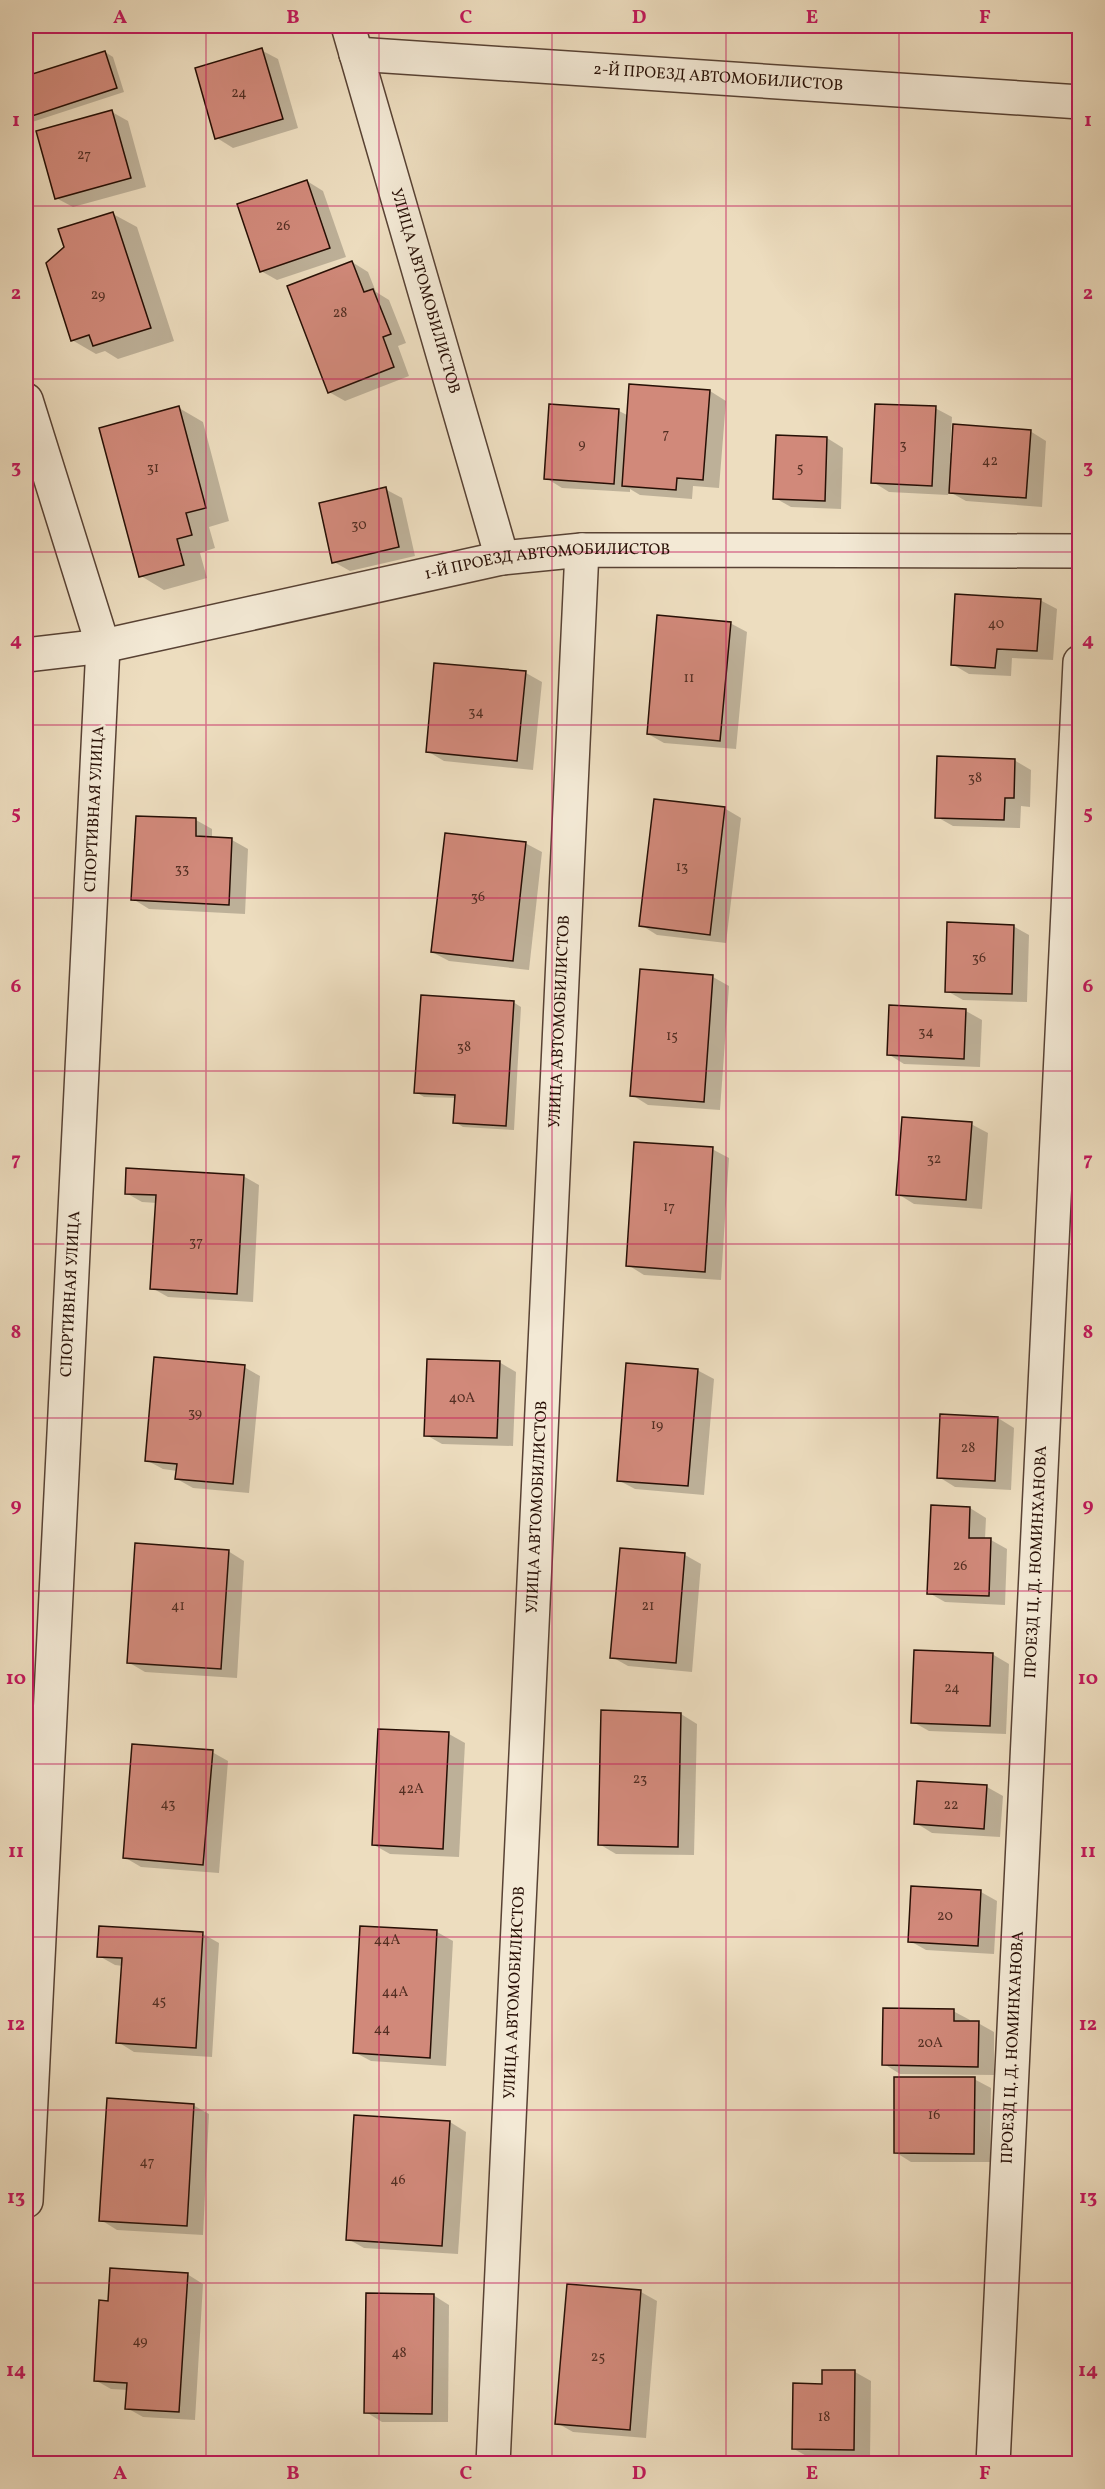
<svg xmlns="http://www.w3.org/2000/svg" width="1105" height="2489" viewBox="0 0 1105 2489" font-family="Vollkorn,serif">
<style>
.shadow{fill:#0003}
.building{fill:#d1897a;stroke:#270f05;stroke-width:1.5}
.lines{fill:none;stroke-linecap:round;stroke-linejoin:round}
.street-casing{stroke:#584234;stroke-width:36}
.street{stroke:#f3e9d5;stroke-width:33}
.grid{fill:none;stroke:#c2185b;stroke-width:1.5;stroke-opacity:0.55}
.labels{text-anchor:middle;dominant-baseline:central;stroke-width:5;stroke-linejoin:round;paint-order:stroke}
.number-label{font-size:14px;fill:#522e22}
.street-label{font-size:16px;fill:#270f05;stroke:#f3e9d5}
.neatline{fill:none;stroke:#c2185b;stroke-width:2}
.grid-label{font-size:20px;text-anchor:middle;font-weight:bold;fill:#c2185b}
</style>
<rect width="100%" height="100%" fill="#edddbf"/>
<filter id="stains"><feTurbulence type="fractalNoise" baseFrequency=".00333" numOctaves="4"/><feColorMatrix values="0 0 0 0 .2 0 0 0 0 .09 0 0 0 0 .02 0 0 0 .5 -.17"/></filter>
<radialGradient id="worn" r=".72"><stop offset=".6" stop-color="#630" stop-opacity="0"/><stop offset="1" stop-color="#630" stop-opacity=".3"/></radialGradient>
<g class="shadow">
<polygon points="261,50 278,59 298,128 233,148 217,138"/>
<polygon points="105,52 113,57 124,92 26,124 26,78"/>
<polygon points="112,112 128,121 146,187 73,207 56,198"/>
<polygon points="307,181 323,191 346,257 277,280 261,271"/>
<polygon points="113,214 137,227 174,341 118,359 105,351 96,354 72,340"/>
<polygon points="352,262 368,272 376,292 389,300 406,343 398,346 409,376 345,401 329,392"/>
<polygon points="710,391 726,401 719,488 693,486 692,499 640,495 630,489 630,492 562,488 546,478 619,411 629,416"/>
<polygon points="179,408 203,422 229,521 209,527 215,548 200,553 207,578 164,590 141,576"/>
<polygon points="935,408 952,417 950,453 1030,431 1046,441 1042,507 966,501 948,491 948,495 889,492 873,482"/>
<polygon points="777,436 827,438 843,448 841,509 791,507 775,498"/>
<polygon points="385,489 402,498 415,556 350,571 334,562"/>
<polygon points="1040,600 1057,609 1053,660 1012,658 1011,676 969,674 952,664"/>
<polygon points="730,623 747,632 736,749 664,743 648,734"/>
<polygon points="526,673 542,682 533,770 444,761 427,751"/>
<polygon points="1014,760 1031,770 1030,807 1021,806 1020,828 953,826 937,817"/>
<polygon points="724,808 741,818 726,943 657,935 641,925"/>
<polygon points="196,820 212,829 212,839 232,840 248,849 245,914 149,909 133,899"/>
<polygon points="525,843 542,852 529,970 449,961 432,952"/>
<polygon points="1013,926 1029,935 1027,1002 963,1000 947,991"/>
<polygon points="713,977 729,986 720,1110 648,1105 632,1095"/>
<polygon points="513,1002 521,1007 514,1130 463,1127 455,1122 456,1098 424,1097 416,1092"/>
<polygon points="890,1007 966,1011 982,1020 980,1067 904,1064 888,1054"/>
<polygon points="971,1124 988,1133 982,1209 914,1204 898,1194"/>
<polygon points="712,1149 729,1158 721,1280 644,1275 628,1265"/>
<polygon points="243,1176 259,1185 253,1302 168,1297 152,1288 157,1203 142,1202 126,1193"/>
<polygon points="499,1362 516,1372 513,1446 442,1444 426,1435"/>
<polygon points="244,1367 260,1376 249,1493 193,1488 177,1479 177,1471 163,1469 146,1460"/>
<polygon points="697,1370 714,1379 704,1495 635,1489 618,1480"/>
<polygon points="998,1418 1014,1428 1011,1490 955,1487 939,1477"/>
<polygon points="970,1508 986,1518 985,1539 991,1540 1007,1549 1005,1605 945,1602 929,1593"/>
<polygon points="622,1549 685,1555 701,1564 692,1672 628,1666 612,1657"/>
<polygon points="228,1551 244,1561 237,1678 145,1672 128,1662"/>
<polygon points="992,1654 1009,1664 1006,1734 929,1731 913,1722"/>
<polygon points="681,1714 697,1724 694,1855 616,1854 599,1844"/>
<polygon points="380,1731 449,1734 465,1743 459,1857 390,1854 374,1845"/>
<polygon points="212,1752 228,1761 219,1873 141,1867 124,1857"/>
<polygon points="918,1783 987,1787 1003,1796 1000,1837 932,1833 916,1823"/>
<polygon points="913,1888 981,1892 997,1901 994,1954 926,1950 910,1941"/>
<polygon points="437,1932 453,1941 446,2066 371,2061 354,2052"/>
<polygon points="203,1934 219,1943 212,2057 134,2052 118,2042 123,1966 115,1965 99,1956"/>
<polygon points="953,2011 970,2020 970,2023 978,2023 994,2032 994,2075 900,2074 884,2064"/>
<polygon points="974,2079 991,2088 990,2162 911,2162 895,2152"/>
<polygon points="193,2105 209,2114 203,2235 117,2230 101,2220"/>
<polygon points="450,2122 466,2132 458,2254 364,2248 348,2239"/>
<polygon points="187,2274 203,2284 195,2420 143,2417 127,2408 128,2390 111,2389 95,2380 110,2302"/>
<polygon points="641,2292 657,2301 646,2438 573,2432 557,2423"/>
<polygon points="433,2295 449,2305 448,2422 382,2422 366,2412"/>
<polygon points="855,2372 871,2381 870,2459 810,2458 794,2449 823,2385"/>
</g>
<g class="building">
<polygon points="262,48 283,119 215,139 195,68"/>
<polygon points="105,51 117,88 26,118 26,76"/>
<polygon points="112,110 131,178 55,199 36,131"/>
<polygon points="307,180 330,248 260,272 237,204"/>
<polygon points="113,212 151,328 93,346 89,335 71,341 46,263 64,247 58,229"/>
<polygon points="352,261 364,292 373,289 391,334 383,337 394,367 328,393 287,286"/>
<polygon points="629,384 710,390 703,480 677,478 676,490 622,486"/>
<polygon points="549,404 619,409 614,484 544,479"/>
<polygon points="875,404 936,406 932,486 871,483"/>
<polygon points="179,406 206,508 186,513 192,535 177,539 184,565 139,577 99,428"/>
<polygon points="953,424 1031,430 1026,498 949,493"/>
<polygon points="776,435 827,437 825,501 773,499"/>
<polygon points="386,487 399,547 332,563 319,503"/>
<polygon points="955,594 1041,599 1037,651 997,649 995,668 951,665"/>
<polygon points="657,615 731,622 720,741 647,734"/>
<polygon points="434,663 526,671 517,761 426,752"/>
<polygon points="937,756 1015,759 1014,798 1005,798 1004,820 935,818"/>
<polygon points="654,799 725,807 710,935 639,926"/>
<polygon points="136,816 196,818 196,836 232,838 229,905 131,900"/>
<polygon points="445,833 526,842 513,961 431,952"/>
<polygon points="947,922 1014,925 1012,994 945,992"/>
<polygon points="640,969 713,975 704,1102 630,1096"/>
<polygon points="421,995 514,1001 506,1126 453,1123 455,1095 414,1093"/>
<polygon points="889,1005 966,1009 964,1059 887,1055"/>
<polygon points="902,1117 972,1122 966,1200 896,1195"/>
<polygon points="634,1142 713,1147 705,1272 626,1266"/>
<polygon points="126,1168 244,1175 237,1294 150,1289 156,1195 125,1194"/>
<polygon points="154,1357 245,1365 233,1484 175,1479 177,1464 145,1461"/>
<polygon points="427,1359 500,1361 497,1438 424,1436"/>
<polygon points="626,1363 698,1369 688,1486 617,1481"/>
<polygon points="940,1414 998,1417 995,1481 937,1478"/>
<polygon points="931,1505 970,1507 969,1538 991,1538 989,1596 927,1594"/>
<polygon points="135,1543 229,1550 221,1669 127,1663"/>
<polygon points="620,1548 685,1553 676,1663 610,1658"/>
<polygon points="914,1650 993,1653 990,1726 911,1723"/>
<polygon points="601,1710 681,1713 678,1847 598,1845"/>
<polygon points="378,1729 449,1732 443,1849 372,1845"/>
<polygon points="132,1744 213,1750 203,1865 123,1858"/>
<polygon points="917,1781 987,1785 984,1829 914,1824"/>
<polygon points="911,1886 981,1890 978,1946 908,1942"/>
<polygon points="99,1926 203,1932 196,2048 116,2043 122,1958 97,1957"/>
<polygon points="360,1926 437,1930 430,2058 353,2053"/>
<polygon points="883,2008 954,2009 954,2021 979,2021 978,2067 882,2065"/>
<polygon points="894,2077 975,2077 974,2154 894,2153"/>
<polygon points="107,2098 194,2104 187,2226 99,2221"/>
<polygon points="354,2115 450,2121 442,2246 346,2240"/>
<polygon points="110,2268 188,2273 179,2412 125,2409 127,2383 94,2381 99,2300 108,2301"/>
<polygon points="567,2284 641,2290 630,2430 555,2424"/>
<polygon points="366,2293 434,2294 432,2414 364,2413"/>
<polygon points="822,2370 855,2370 854,2450 792,2449 793,2383 822,2384"/>
</g>
<g class="lines">
<defs>
<g id="street">
<path id="s1" d="M348,26l154,532"/>
<path id="s2" d="M356,54l724,48"/>
<polyline points="26,400 103,646 26,2201"/>
<path id="s3" d="M26,655l77,-9 399,-88 80,-8 498,1"/>
<path id="s4" d="M493,2464l89,-1914"/>
<path id="s5" d="M993,2464l87,-1802"/>
</g>
</defs>
<use href="#street" class="street-casing"/>
<use href="#street" class="street"/>
</g>
<path class="grid" d="M206,26v2438M379,26v2438M552,26v2438M726,26v2438M899,26v2438M26,206h1054M26,379h1054M26,552h1054M26,725h1054M26,898h1054M26,1071h1054M26,1244h1054M26,1418h1054M26,1591h1054M26,1764h1054M26,1937h1054M26,2110h1054M26,2283h1054"/>
<g class="labels">
<g class="number-label">
<text x="239" y="93">24</text>
<text x="84" y="155">27</text>
<text x="283" y="226">26</text>
<text x="98" y="295">29</text>
<text x="340" y="313">28</text>
<text x="666" y="434">7</text>
<text x="582" y="444">9</text>
<text x="903" y="445">3</text>
<text x="990" y="461">42</text>
<text x="153" y="468">31</text>
<text x="800" y="468">5</text>
<text x="359" y="525">30</text>
<text x="996" y="624">40</text>
<text x="689" y="678">11</text>
<text x="476" y="712">34</text>
<text x="975" y="778">38</text>
<text x="682" y="867">13</text>
<text x="182" y="869">33</text>
<text x="478" y="897">36</text>
<text x="979" y="958">36</text>
<text x="926" y="1032">34</text>
<text x="672" y="1036">15</text>
<text x="464" y="1047">38</text>
<text x="934" y="1159">32</text>
<text x="669" y="1207">17</text>
<text x="196" y="1242">37</text>
<text x="462" y="1398">40А</text>
<text x="195" y="1413">39</text>
<text x="657" y="1425">19</text>
<text x="968" y="1448">28</text>
<text x="960" y="1566">26</text>
<text x="178" y="1606">41</text>
<text x="648" y="1606">21</text>
<text x="952" y="1688">24</text>
<text x="640" y="1779">23</text>
<text x="411" y="1789">42А</text>
<text x="168" y="1804">43</text>
<text x="951" y="1805">22</text>
<text x="945" y="1916">20</text>
<text x="387" y="1940">44А</text>
<text x="395" y="1992">44А</text>
<text x="159" y="2001">45</text>
<text x="382" y="2029">44</text>
<text x="930" y="2043">20А</text>
<text x="934" y="2115">16</text>
<text x="147" y="2162">47</text>
<text x="398" y="2180">46</text>
<text x="140" y="2341">49</text>
<text x="399" y="2353">48</text>
<text x="598" y="2357">25</text>
<text x="824" y="2417">18</text>
</g>
<g class="street-label">
<text stroke="none"><textPath href="#s2" startOffset="363">2-Й ПРОЕЗД АВТОМОБИЛИСТОВ</textPath></text>
<text stroke="none"><textPath href="#s1" startOffset="276">УЛИЦА АВТОМОБИЛИСТОВ</textPath></text>
<text stroke="none"><textPath href="#s3" startOffset="531">1-Й ПРОЕЗД АВТОМОБИЛИСТОВ</textPath></text>
<text transform="translate(95 809) rotate(-87)">СПОРТИВНАЯ УЛИЦА</text>
<text stroke="none"><textPath href="#s4" startOffset="1444">УЛИЦА АВТОМОБИЛИСТОВ</textPath></text>
<text transform="translate(71 1294) rotate(-87)">СПОРТИВНАЯ УЛИЦА</text>
<text stroke="none"><textPath href="#s4" startOffset="958">УЛИЦА АВТОМОБИЛИСТОВ</textPath></text>
<text stroke="none"><textPath href="#s5" startOffset="903">ПРОЕЗД Ц. Д. НОМИНХАНОВА</textPath></text>
<text stroke="none"><textPath href="#s4" startOffset="472">УЛИЦА АВТОМОБИЛИСТОВ</textPath></text>
<text stroke="none"><textPath href="#s5" startOffset="417">ПРОЕЗД Ц. Д. НОМИНХАНОВА</textPath></text>
</g>
</g>
<rect width="1105" height="2489" fill="none" stroke="#edddbf" stroke-width="66"/>
<rect x="33" y="33" width="1039" height="2423" class="neatline"/>
<g class="grid-label">
<text x="120" y="23">A</text>
<text x="293" y="23">B</text>
<text x="466" y="23">C</text>
<text x="639" y="23">D</text>
<text x="812" y="23">E</text>
<text x="985" y="23">F</text>
<text x="16" y="126">1</text>
<text x="1088" y="126">1</text>
<text x="16" y="299">2</text>
<text x="1088" y="299">2</text>
<text x="16" y="473">3</text>
<text x="1088" y="473">3</text>
<text x="16" y="646">4</text>
<text x="1088" y="646">4</text>
<text x="16" y="819">5</text>
<text x="1088" y="819">5</text>
<text x="16" y="992">6</text>
<text x="1088" y="992">6</text>
<text x="16" y="1165">7</text>
<text x="1088" y="1165">7</text>
<text x="16" y="1338">8</text>
<text x="1088" y="1338">8</text>
<text x="16" y="1511">9</text>
<text x="1088" y="1511">9</text>
<text x="16" y="1684">10</text>
<text x="1088" y="1684">10</text>
<text x="16" y="1857">11</text>
<text x="1088" y="1857">11</text>
<text x="16" y="2030">12</text>
<text x="1088" y="2030">12</text>
<text x="16" y="2203">13</text>
<text x="1088" y="2203">13</text>
<text x="16" y="2376">14</text>
<text x="1088" y="2376">14</text>
<text x="120" y="2479">A</text>
<text x="293" y="2479">B</text>
<text x="466" y="2479">C</text>
<text x="639" y="2479">D</text>
<text x="812" y="2479">E</text>
<text x="985" y="2479">F</text>
</g>
<rect width="100%" height="100%" filter="url(#stains)"/>
<rect width="100%" height="100%" fill="url(#worn)"/>
</svg>
